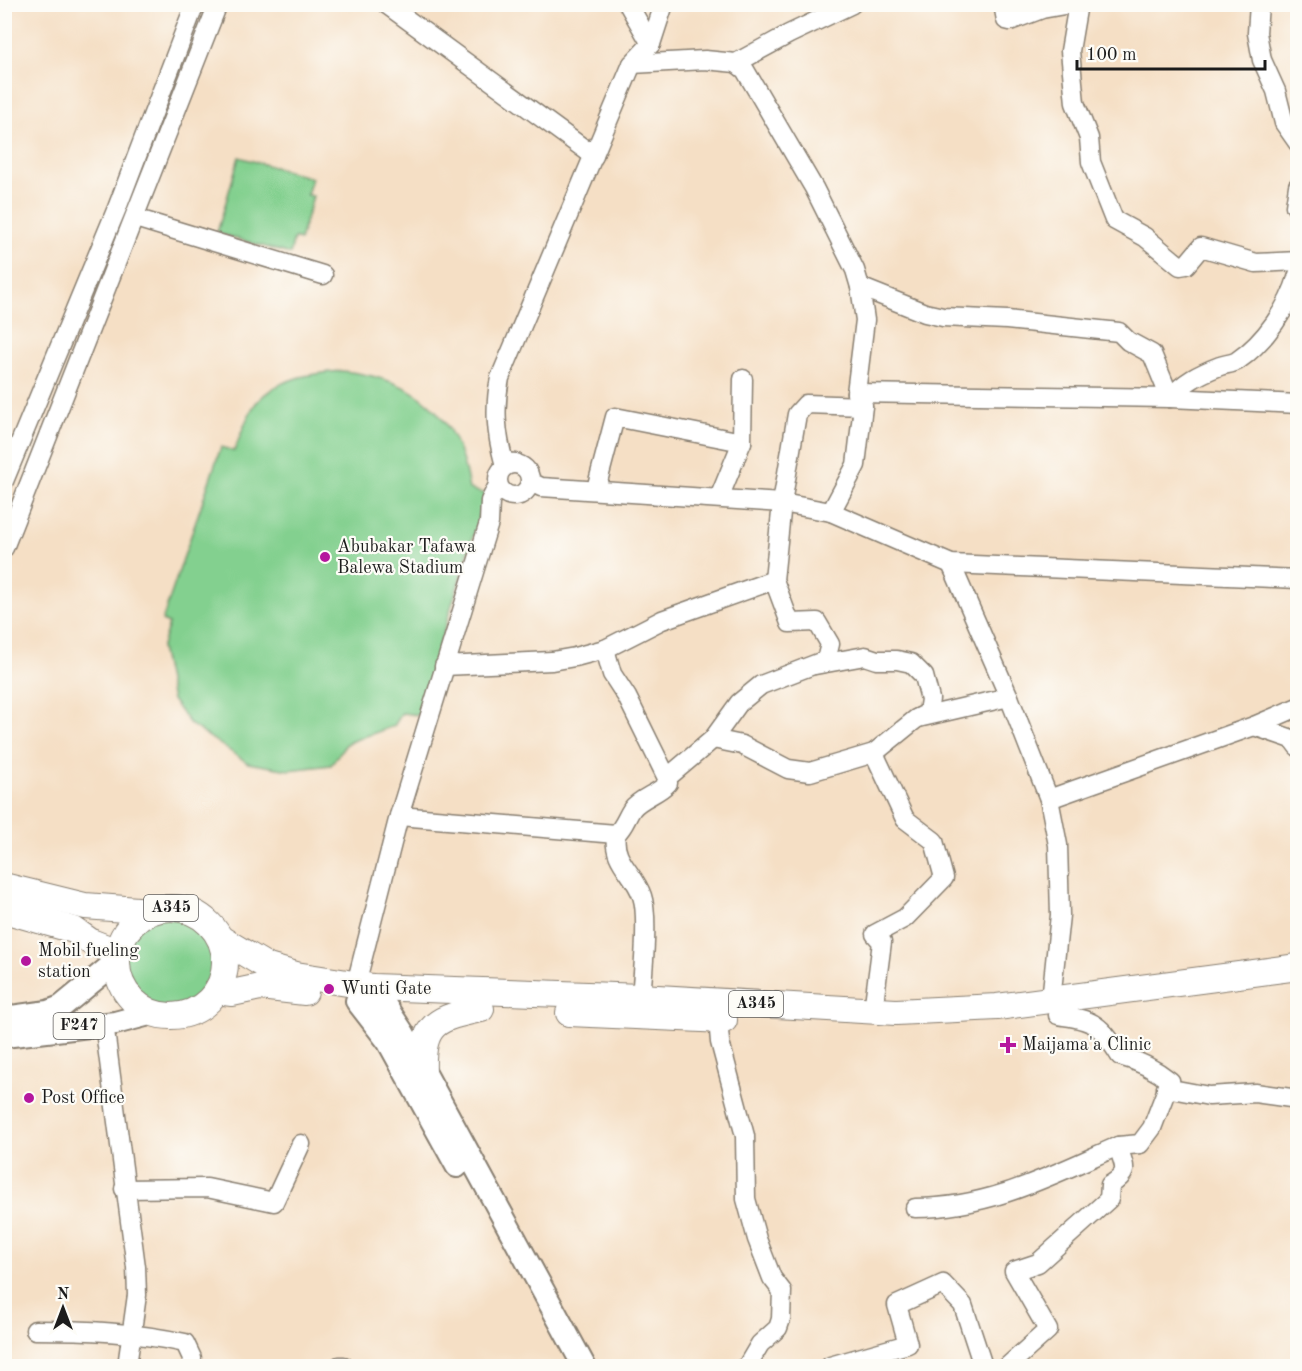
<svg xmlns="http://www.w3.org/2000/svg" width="1302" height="1371" viewBox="0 0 1302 1371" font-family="'Old Standard TT',serif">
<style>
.green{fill:#83d08f;stroke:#507656;stroke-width:1.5}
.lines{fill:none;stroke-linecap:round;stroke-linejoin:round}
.minor-casing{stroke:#887e70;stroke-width:21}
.major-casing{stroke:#887e70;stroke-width:26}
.highway-casing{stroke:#887e70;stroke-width:28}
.minor{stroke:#fff;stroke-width:18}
.major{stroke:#fff;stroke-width:22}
.highway{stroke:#fff;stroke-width:26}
.poi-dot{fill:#b5179e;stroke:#fdfcf7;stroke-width:2}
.labels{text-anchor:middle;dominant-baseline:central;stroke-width:4.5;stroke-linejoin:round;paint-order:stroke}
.shield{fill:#fdfcf7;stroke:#605f5e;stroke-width:1.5}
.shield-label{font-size:16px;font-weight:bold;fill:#1c1c1c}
.poi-label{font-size:18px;fill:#1c1c1c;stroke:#fdfcf7;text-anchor:start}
</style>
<rect width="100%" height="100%" fill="#fdfcf7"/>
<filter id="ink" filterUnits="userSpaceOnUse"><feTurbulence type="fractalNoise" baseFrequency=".0167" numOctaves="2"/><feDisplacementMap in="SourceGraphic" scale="12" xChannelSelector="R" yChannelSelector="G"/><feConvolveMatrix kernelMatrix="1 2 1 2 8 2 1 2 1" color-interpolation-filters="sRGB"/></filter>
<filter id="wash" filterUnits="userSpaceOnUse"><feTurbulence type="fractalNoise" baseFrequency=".008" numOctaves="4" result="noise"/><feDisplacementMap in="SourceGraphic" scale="24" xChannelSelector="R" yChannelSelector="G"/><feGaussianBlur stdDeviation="1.35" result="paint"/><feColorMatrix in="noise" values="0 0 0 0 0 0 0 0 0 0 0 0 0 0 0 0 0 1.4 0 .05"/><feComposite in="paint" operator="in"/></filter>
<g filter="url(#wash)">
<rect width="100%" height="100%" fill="#f5dfc5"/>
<g class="green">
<polygon points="239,157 312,178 307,195 313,196 300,240 294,238 290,254 217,233"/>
<path d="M342,371c76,8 115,42 127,118l17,5 -68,221 -16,-2 -8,13 -47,17 -16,22 -42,5 -41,-7 -58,-39 -18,-24 -11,-52 8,-24 -7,-3 59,-174 13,4c7,-15 12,-35 22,-48 22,-26 55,-29 86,-32z"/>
<circle cx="169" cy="961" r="47"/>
</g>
</g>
<g filter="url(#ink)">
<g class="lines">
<defs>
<g id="minor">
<polyline points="386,4 594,156"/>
<polyline points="628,4 651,44"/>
<polyline points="1003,4 1006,20 1010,21 1042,9 1070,4"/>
<polyline points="1078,4 1070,51 1075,103 1089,138 1091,162 1114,220 1145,237 1180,266 1186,265 1201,247 1256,263 1298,261"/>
<polyline points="1259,4 1257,33 1262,60 1276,91 1284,123 1298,143"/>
<polyline points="736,63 745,70 814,188 855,270 860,287 865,320 856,393 863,406 856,465 831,512"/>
<polyline points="632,64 705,60 736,63 789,34 852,4"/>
<polyline points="1298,186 1295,206 1298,209"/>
<polyline points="135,218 323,275"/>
<polyline points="860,287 925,313 943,317 1007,320 1119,332 1128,341 1152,354 1170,398"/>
<polyline points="856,393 1170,398 1298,404"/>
<path d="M1170,398c14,-16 29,-24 50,-32 5,-2 12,-2 17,-5 28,-19 52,-54 61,-86"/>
<path d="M516,463l-12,-1c-8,-29 -10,-54 -4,-84l132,-314 19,-20 13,-40"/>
<circle cx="514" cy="480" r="16"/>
<polyline points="4,481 117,208 195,4"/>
<polyline points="531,482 541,487 782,503 831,512 951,564 1298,579"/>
<polyline points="596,489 615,417 742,442"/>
<polyline points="719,498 742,442 743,379"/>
<polyline points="4,548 218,4"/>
<polyline points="951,564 1009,697 1049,799 1058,845 1060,915 1051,1000"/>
<polyline points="605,649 612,674 627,697 667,778"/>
<polyline points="444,666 552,661 575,657 605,649 662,620 774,580"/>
<polyline points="918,718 1009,697"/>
<polyline points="1254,726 1292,739 1298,747"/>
<polyline points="713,739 742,745 788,769 810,772 874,753 916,719 928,713 930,699 924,676 911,663 897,660 877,660 865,656 815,665"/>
<polyline points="1049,799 1254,726 1298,707"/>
<polyline points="399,816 616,834"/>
<polyline points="356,984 399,816 489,523 490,501 498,485"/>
<path d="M641,997c2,-24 8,-81 1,-101 -8,-24 -30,-34 -26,-62 8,-7 10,-16 16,-25 8,-11 26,-15 36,-26l-1,-5 46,-39 26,-36 22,-18 65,-25 4,-16 -13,-22 -27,1 -16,-43 8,-77 15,-89 9,-10 57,2"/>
<polyline points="873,1011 882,942 875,934 905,918 944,878 934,841 905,819 874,753"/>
<polyline points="718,1019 720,1042 745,1136 746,1199 757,1239 772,1278 782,1291 781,1319 778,1328 760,1344 747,1366"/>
<polyline points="104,1023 136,1267 137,1295 127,1366"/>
<polyline points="1166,1088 1209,1096 1255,1093 1298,1099"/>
<polyline points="124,1189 207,1188 274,1202 301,1144"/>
<path d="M915,1208c75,0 135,-32 203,-62"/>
<path d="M35,1330c51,0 100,2 150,13l7,15"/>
<polyline points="339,1366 344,1366"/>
<polyline points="830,1366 908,1344 897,1305 943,1284 963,1305 983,1366"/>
<path d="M1008,1366l40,-36 -34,-59 24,-8 71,-64 1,-14c21,-13 14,-18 8,-39l22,-2 12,-16 18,-47c-15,-12 -31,-20 -50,-25 -20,-32 -25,-36 -62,-41"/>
</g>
<g id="major">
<polyline points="373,987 403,1033 584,1366"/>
<polyline points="357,1001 388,1041 457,1166"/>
<polyline points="4,1018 48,1012 61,1007 117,961"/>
<polyline points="4,1036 115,1023 153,1013"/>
</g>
<g id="highway">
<polyline points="4,886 85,906 151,911"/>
<circle cx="171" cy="962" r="54"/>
<polyline points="4,910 74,930 91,942 117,952"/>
<polyline points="221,939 268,967 296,975 373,987 641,997 896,1012 997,1007 1298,967"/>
<polyline points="217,991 232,993 260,987 305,992"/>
<polyline points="569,1013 724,1020"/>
<path d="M423,1072c-2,-49 14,-54 58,-63"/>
</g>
</defs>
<use href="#minor" class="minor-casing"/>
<use href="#major" class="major-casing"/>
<use href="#highway" class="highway-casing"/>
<use href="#minor" class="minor"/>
<use href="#major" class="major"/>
<use href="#highway" class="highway"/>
</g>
</g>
<g class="poi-dot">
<circle cx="325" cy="557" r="6"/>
<circle cx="26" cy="961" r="6"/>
<circle cx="329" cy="989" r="6"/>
<path d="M1005 1036h6v6h6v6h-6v6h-6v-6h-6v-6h6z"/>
<circle cx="29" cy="1098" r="6"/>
</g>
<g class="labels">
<g class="shield">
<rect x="144" y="895" width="54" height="26" rx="4.5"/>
<rect x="729" y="991" width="54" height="26" rx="4.5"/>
<rect x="53.5" y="1013" width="51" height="26" rx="4.5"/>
</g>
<g class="shield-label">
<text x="171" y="908">A345</text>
<text x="756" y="1004">A345</text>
<text x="79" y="1026">F247</text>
</g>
<g class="poi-label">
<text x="337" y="547">Abubakar Tafawa<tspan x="337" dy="21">Balewa Stadium</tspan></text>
<text x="38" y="951">Mobil fueling<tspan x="38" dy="21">station</tspan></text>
<text x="341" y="989">Wunti Gate</text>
<text x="1022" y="1045">Maijama'a Clinic</text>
<text x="41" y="1098">Post Office</text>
</g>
</g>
<rect width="1302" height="1371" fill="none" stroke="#fdfcf7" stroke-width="24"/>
<g transform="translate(63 1308)" stroke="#fdfcf7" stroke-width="4.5" paint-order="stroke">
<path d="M0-4.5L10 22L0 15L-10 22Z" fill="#1c1c1c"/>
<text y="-9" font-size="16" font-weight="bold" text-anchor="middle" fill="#1c1c1c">N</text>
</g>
<path d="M1077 60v9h188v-9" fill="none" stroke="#1c1c1c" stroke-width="3"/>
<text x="1086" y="60" font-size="18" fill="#1c1c1c" stroke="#fdfcf7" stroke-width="4.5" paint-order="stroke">100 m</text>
</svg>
